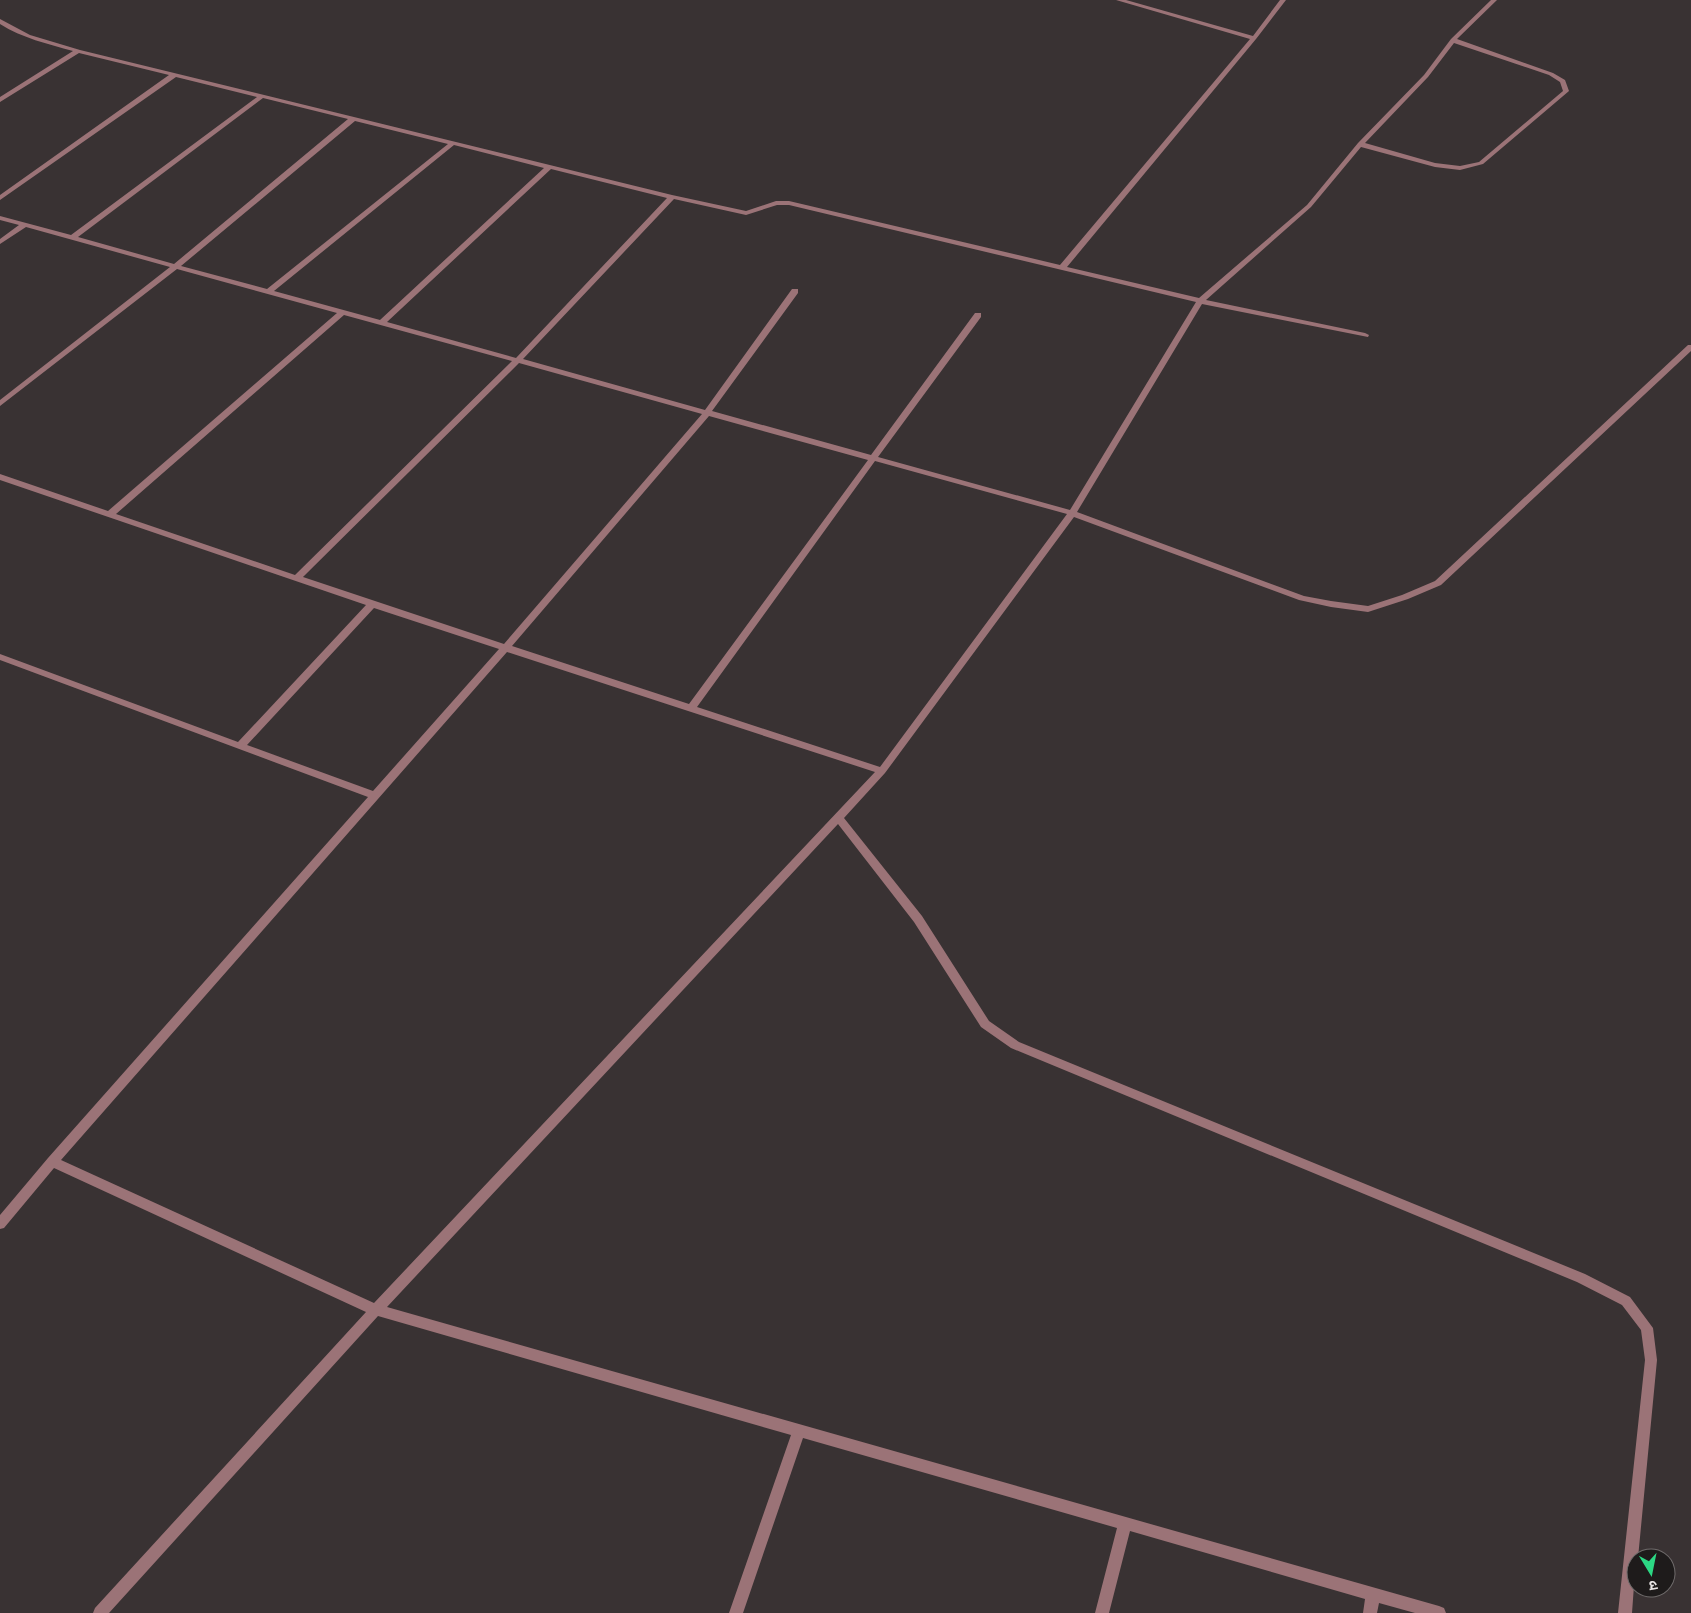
<svg xmlns="http://www.w3.org/2000/svg" width="1691" height="1613" viewBox="0 0 1691 1613" font-family="'PT Sans Narrow','Noto Sans Devanagari',sans-serif">
<style>
.lines{fill:none;stroke-linecap:round;stroke-linejoin:round}
.street{fill:#9b7377;fill-rule:evenodd}
</style>
<rect width="100%" height="100%" fill="#393233"/>
<g class="lines">
<path class="street" d="M1116,0h10l127,36 27,-36h6l-30,39 -189,228 132,31 108,-93 51,-62 66,-68 27,-36 40,-39h6l-40,39 96,34 12,7 4,11 -86,73 -23,6 -25,-3 -74,-20 -50,60 -105,93 159,33 4,2 -1,2 -166,-33 -125,208 227,84 27,5 37,5 34,-11 33,-14 253,-236h3v6l-250,234 -33,14 -40,13 -37,-5 -32,-7 -225,-83 -189,256 -41,45 78,98 67,105 30,21 566,232 45,23 23,31 4,32 -19,198h-2l-4,55h-14l27,-253 -4,-30 -19,-25 -45,-23 -566,-234 -30,-21 -67,-105 -76,-98 -451,483 1052,299 5,2 2,5h-31l-36,-10 -2,10h-14l2,-14 -235,-68 -21,82h-14l22,-85 -314,-90 -60,175h-14l62,-178 -413,-119 -269,297h-16l2,-5 271,-296 -312,-144 -50,60 -4,1v-14l48,-57 320,-361 -368,-137v-6l238,88 128,-137 -366,-125v-6l108,37 229,-198 -160,-44 -177,137v-6l170,-133 -144,-40 -26,17v-5l19,-14 -19,-5v-4l71,19 186,-138 -81,-20 -176,123v-5l169,-120 -90,-22 -79,49v-5l73,-46c-25,-7 -51,-13 -73,-27v-5l30,16 50,15 592,145 74,16 30,-10h13l271,64 190,-226zM1454,43l95,32 11,7 3,9 -84,71 -19,4 -25,-3 -70,-20 63,-66zM263,98l85,21 -174,145 -96,-27zM355,121l93,23 -181,145 -86,-23zM454,145l90,23 -164,152 -106,-29zM551,169l116,29 -151,160 -129,-36zM674,199l72,16 31,-10h12l407,97 -126,208 -192,-53 103,-140v-4h-6l-104,142 -159,-44 86,-118v-4h-6l-87,121 -182,-51zM344,315l168,46 -217,214 -179,-61zM519,363l183,51 -198,230 -201,-67zM709,416l159,44 -179,244 -177,-58zM875,461l192,53 -187,253 -183,-60zM374,608l125,41 -126,142 -126,-46zM507,652l368,120 -501,531 -313,-143z"/>
</g>
<g transform="translate(1651 1573) rotate(170)"><circle r="24" fill="#1e1b1b" stroke="#6f6b6b"/>
<path d="M0-4L9 19L0 12L-9 19Z" fill="#2cd884"/>
<text y="-8" font-size="14" font-weight="bold" text-anchor="middle" fill="#e8e4e4">उ</text>
</g>
</svg>
